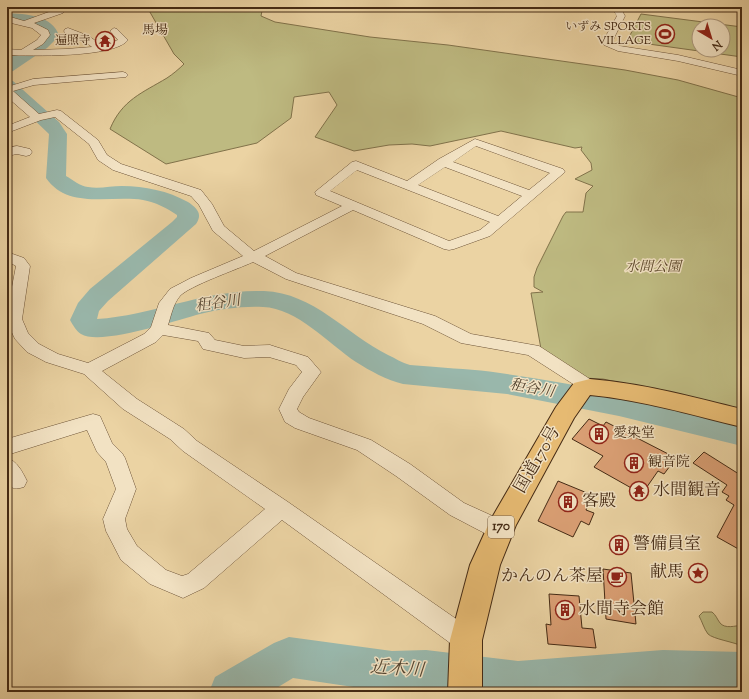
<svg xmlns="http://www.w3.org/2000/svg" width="749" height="699" viewBox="0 0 749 699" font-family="'Sorts Mill Goudy','Noto Serif JP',serif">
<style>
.green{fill:#beba81;stroke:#81724a;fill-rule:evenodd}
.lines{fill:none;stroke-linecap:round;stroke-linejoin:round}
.river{fill:#99b7ab;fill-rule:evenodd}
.building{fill:#da9f74;stroke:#442a14}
.street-casing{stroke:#6e5438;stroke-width:1}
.highway-casing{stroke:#442a14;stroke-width:2}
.street{fill:#f2e2c3;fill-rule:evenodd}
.highway{fill:#e6ba72;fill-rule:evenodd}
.labels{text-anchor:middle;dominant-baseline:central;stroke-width:3;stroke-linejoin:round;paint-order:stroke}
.far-poi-label{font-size:12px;fill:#442a14;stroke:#f2e2c3;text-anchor:end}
.far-neighbourhood-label{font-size:13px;fill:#442a14;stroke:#f2e2c3}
.shield{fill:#f2e2c3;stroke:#786148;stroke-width:1}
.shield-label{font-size:13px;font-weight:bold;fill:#442a14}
.park-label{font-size:14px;font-style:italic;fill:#5c472a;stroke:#f2e2c3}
.poi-label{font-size:14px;fill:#442a14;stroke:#f2e2c3;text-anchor:start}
.water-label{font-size:15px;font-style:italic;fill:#554632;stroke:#f2e2c3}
.near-street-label{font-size:17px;fill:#442a14;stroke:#f2e2c3}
.near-poi-label{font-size:17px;fill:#442a14;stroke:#f2e2c3;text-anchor:start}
.near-water-label{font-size:18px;font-style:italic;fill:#554632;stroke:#f2e2c3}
</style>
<rect width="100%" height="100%" fill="#ebd3a3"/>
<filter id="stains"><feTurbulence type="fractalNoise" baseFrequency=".005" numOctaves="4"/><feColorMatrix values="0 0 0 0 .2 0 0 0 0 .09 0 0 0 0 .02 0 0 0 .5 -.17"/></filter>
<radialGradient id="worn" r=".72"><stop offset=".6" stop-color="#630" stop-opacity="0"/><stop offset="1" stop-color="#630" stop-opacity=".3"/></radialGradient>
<g class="green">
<path d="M147,7h127l-12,4 -1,5 14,6 95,15 78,8 177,25 53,10 64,18v313l-101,-24 -38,-8 -20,-1 -42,-29 -10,-56 12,-1 -9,-5v-10l3,-9 26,-52 3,-4h17l3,-19 7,-7 -18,-7 17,-9 -1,-7 -10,-13 1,-3 -7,1 -74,-17 -71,15 -18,-2 -23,1 -35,6 -39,-14 22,-32 -8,-13 -35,5 -3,21 -34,25 -91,21 -56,-35c12,-29 32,-36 57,-51 6,-4 12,-9 17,-14l-10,-10z"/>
<path d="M641,14l101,13v30l-115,-16zM699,26h24v24h-24z"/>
<path d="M703,612h9c4,3 5,7 8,11 5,6 15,3 22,2v21c-8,-4 -29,-7 -34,-12 -4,-5 -6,-13 -9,-18z"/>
</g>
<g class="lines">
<g class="river">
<path d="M7,13c18,1 46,2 52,23l-12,12 -34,23 -6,2v-13l37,-25c-3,-13 -26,-13 -37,-14z"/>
<path d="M7,80l6,1 46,41 8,12 -1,42c7,4 14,10 22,11 11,2 23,-1 34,-1 23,0 46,5 66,16 9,6 15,12 8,22l-88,77 -9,10 -2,8c57,-4 109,-30 167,-28 50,2 82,43 124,64 7,3 14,8 22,10 8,1 18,1 26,2 24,2 48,3 71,7 79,11 157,30 235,48v24l-123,-30 -112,-22 -104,-10c-16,-4 -33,-13 -47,-22 -27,-18 -59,-54 -93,-55 -20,-1 -44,2 -63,7 -23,6 -99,32 -119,20 -5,-3 -8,-9 -11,-14l8,-17 12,-14 82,-67 5,-5v-2c-10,-7 -22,-13 -34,-15 -32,-5 -75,10 -97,-22l3,-44 -42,-40z"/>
<polygon points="289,637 392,651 426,650 518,661 663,650 742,652 742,692 387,692 293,678 270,692 209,692 215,677 274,643"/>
</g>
</g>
<g class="building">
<polygon points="589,419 603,426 606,422 676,458 664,474 658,471 642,494 594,467 603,456 572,439"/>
<polygon points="704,452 742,476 742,551 717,537 734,505 726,500 729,496 722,492 727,485 693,463"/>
<polygon points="558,481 592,495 586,510 594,513 589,525 581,521 573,537 538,521"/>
<polygon points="603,569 631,573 636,624 606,619"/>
<polygon points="549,594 579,596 582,628 593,629 596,648 548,644 546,624 551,625"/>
</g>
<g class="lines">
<defs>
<g id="street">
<path d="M59,7h8l-4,6 -29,10 14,7 2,5 -7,9 -10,6 33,-1 26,-2 -9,-7 -18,-7 -1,-2 1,-2 3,-1 21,8 12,9 17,-5 -8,-9 4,-3 3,1 11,11c-13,18 -99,16 -121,15v-6l14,1 16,-10 4,-5 -9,-7 -25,-6v-6l17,5 33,-12z"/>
<polygon points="611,7 620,7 625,16 612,42 620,46 678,55 742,70 742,76 678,61 618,51 604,45 602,43 617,16"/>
<path d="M123,72l3,1 2,2 -2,2 -92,8 -21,6 26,23 18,-4 4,1 37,29 9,15 14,9 80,26 11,14 12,22 30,25 88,-45 -26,-11 -1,-3 37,-30 4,-1 51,20 32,-22 36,-20 88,30 2,3 -75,64 -36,13 -5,1 -5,-1 -91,-39 -88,46 31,17 139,43 36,18 68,12 57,37 3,4 -3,4 -6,2 -6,-2 -56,-36 -67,-12 -38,-19 -137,-45 -33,-17c-15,7 -64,24 -73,34 -7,8 -9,20 -12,29l41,8 6,7 29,6 26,-1 6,2 32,10 13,15 -18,25 -6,12 2,3 10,6 62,22 39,24 54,39 44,20 3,7 -3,7 -8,2 -8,-2 -42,-22 -54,-39 -39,-26 -62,-22 -10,-6 -6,-13 10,-20 13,-17 -6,-7 -27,-8 -25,1 -41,-9 -5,-8 -35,-6 -7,7 -54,29 35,28 47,30 13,12 91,61 187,130 3,8 -3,8 -9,4 -9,-4 -175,-128 -78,68 -21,10 -33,-14 -29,-24 -15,-29 -3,-12 13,-30 -10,-27 -9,-10 -10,-22 -80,25v-16l86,-25 7,2 12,27 10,10 3,5 11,31 -11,30 2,10 10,17 29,24 16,6 6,-2 77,-65 -82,-58 -13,-12 -47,-30 -39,-35 -38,-12 -19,-10 -12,-13 -8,-17v-9l9,-47 -9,-5v-9l17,6 6,8 -8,53 6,14 11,11 19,10 30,9 56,-29 7,-7 8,-24 11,-14 21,-11 52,-22 -30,-25 -14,-26 -8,-9 -78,-26 -15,-10 -9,-16 -34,-27 -14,3 -34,13v-7l23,-9 -23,-20v-10l26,-8zM476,146l74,27 -21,17 -76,-28zM445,167l77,29 -24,20 -80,-31zM357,170l133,52 -10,8 -31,11 -119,-50z"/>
<polygon points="17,146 30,149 32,152 30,155 26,156 17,154 7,156 7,148"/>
<path d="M7,458c10,3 15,13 20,23l-3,6c-22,7 -17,-14 -17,-29z"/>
</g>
<path id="highway" d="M590,379c52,4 102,18 152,30v18c-50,-12 -100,-27 -152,-32l-16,23 -58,107 -16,40 -18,75v52h-34l2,-52 20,-75 20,-44 66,-114 18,-24z"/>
</defs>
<use href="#street" class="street-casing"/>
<use href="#highway" class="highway-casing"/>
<use href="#street" class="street"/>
<use href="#highway" class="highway"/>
</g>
<defs>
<symbol id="stadium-ring" viewBox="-11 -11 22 22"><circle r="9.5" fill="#f2e2c3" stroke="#8f2418" stroke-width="1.5"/><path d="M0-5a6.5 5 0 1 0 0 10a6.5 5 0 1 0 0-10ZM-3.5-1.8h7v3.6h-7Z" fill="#8f2418"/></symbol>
<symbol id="temple-ring" viewBox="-11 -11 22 22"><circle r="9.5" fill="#f2e2c3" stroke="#8f2418" stroke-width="1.5"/><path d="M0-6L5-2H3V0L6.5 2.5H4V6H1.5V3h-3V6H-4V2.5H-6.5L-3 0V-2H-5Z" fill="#8f2418"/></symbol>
<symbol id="building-ring" viewBox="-11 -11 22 22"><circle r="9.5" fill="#f2e2c3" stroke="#8f2418" stroke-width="1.5"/><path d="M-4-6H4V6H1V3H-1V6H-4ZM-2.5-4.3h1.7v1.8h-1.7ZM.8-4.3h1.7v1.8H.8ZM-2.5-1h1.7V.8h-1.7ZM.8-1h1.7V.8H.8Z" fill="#8f2418"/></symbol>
<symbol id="sight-ring" viewBox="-11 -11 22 22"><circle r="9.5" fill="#f2e2c3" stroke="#8f2418" stroke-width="1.5"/><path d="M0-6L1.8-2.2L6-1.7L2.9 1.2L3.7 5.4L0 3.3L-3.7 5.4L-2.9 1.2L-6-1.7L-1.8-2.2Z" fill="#8f2418"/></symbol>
<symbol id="cafe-ring" viewBox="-11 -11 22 22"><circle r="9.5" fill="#f2e2c3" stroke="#8f2418" stroke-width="1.5"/><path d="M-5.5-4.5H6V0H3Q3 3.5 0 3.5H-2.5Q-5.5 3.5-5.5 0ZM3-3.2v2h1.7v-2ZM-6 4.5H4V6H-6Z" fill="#8f2418"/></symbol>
</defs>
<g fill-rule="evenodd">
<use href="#stadium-ring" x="654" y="23" width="22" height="22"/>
<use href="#temple-ring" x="94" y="30" width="22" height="22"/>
<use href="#building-ring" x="588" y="423" width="22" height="22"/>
<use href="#building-ring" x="623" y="452" width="22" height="22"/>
<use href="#temple-ring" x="628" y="480" width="22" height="22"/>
<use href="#building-ring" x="557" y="491" width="22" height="22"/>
<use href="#building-ring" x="608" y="534" width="22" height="22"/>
<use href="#sight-ring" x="687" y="562" width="22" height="22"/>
<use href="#cafe-ring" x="606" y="566" width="22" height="22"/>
<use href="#building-ring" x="554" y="599" width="22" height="22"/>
</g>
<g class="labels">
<g class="far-poi-label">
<text x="651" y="27">いずみ SPORTS<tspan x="651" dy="14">VILLAGE</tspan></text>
<text x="91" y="41">遍照寺</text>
</g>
<g class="far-neighbourhood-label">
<text x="155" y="31">馬場</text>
</g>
<rect class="shield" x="488" y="516" width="26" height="22" rx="3"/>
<g class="shield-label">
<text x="501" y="527">170</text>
</g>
<g class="park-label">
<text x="653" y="268">水間公園</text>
</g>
<g class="poi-label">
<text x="613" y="434">愛染堂</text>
<text x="648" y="463">観音院</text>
</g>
<g class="water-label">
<text transform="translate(218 304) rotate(-8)">秬谷川</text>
<text transform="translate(532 389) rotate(10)">秬谷川</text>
</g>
<g class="near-street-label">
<text transform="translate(538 460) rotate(-60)">国道170号</text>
</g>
<g class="near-poi-label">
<text x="653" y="491">水間観音</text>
<text x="582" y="502">客殿</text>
<text x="633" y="545">警備員室</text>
<text x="684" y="573" text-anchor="end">献馬</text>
<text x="603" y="577" text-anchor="end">かんのん茶屋</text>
<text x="579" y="610">水間寺会館</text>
</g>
<g class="near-water-label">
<text transform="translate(397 670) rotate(4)">近木川</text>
</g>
</g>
<rect width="749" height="699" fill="none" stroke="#ebd3a3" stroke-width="24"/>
<rect x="8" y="8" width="733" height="683" fill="none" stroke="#442a14" stroke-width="2"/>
<rect x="12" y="12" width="725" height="675" fill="none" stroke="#442a14"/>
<g transform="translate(711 38) rotate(142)"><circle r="19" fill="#f2e2c3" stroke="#ac987d"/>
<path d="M0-3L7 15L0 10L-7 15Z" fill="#8f2418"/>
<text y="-6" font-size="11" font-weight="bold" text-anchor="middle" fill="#442a14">N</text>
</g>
<rect width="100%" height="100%" filter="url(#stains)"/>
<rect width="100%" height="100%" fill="url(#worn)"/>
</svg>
